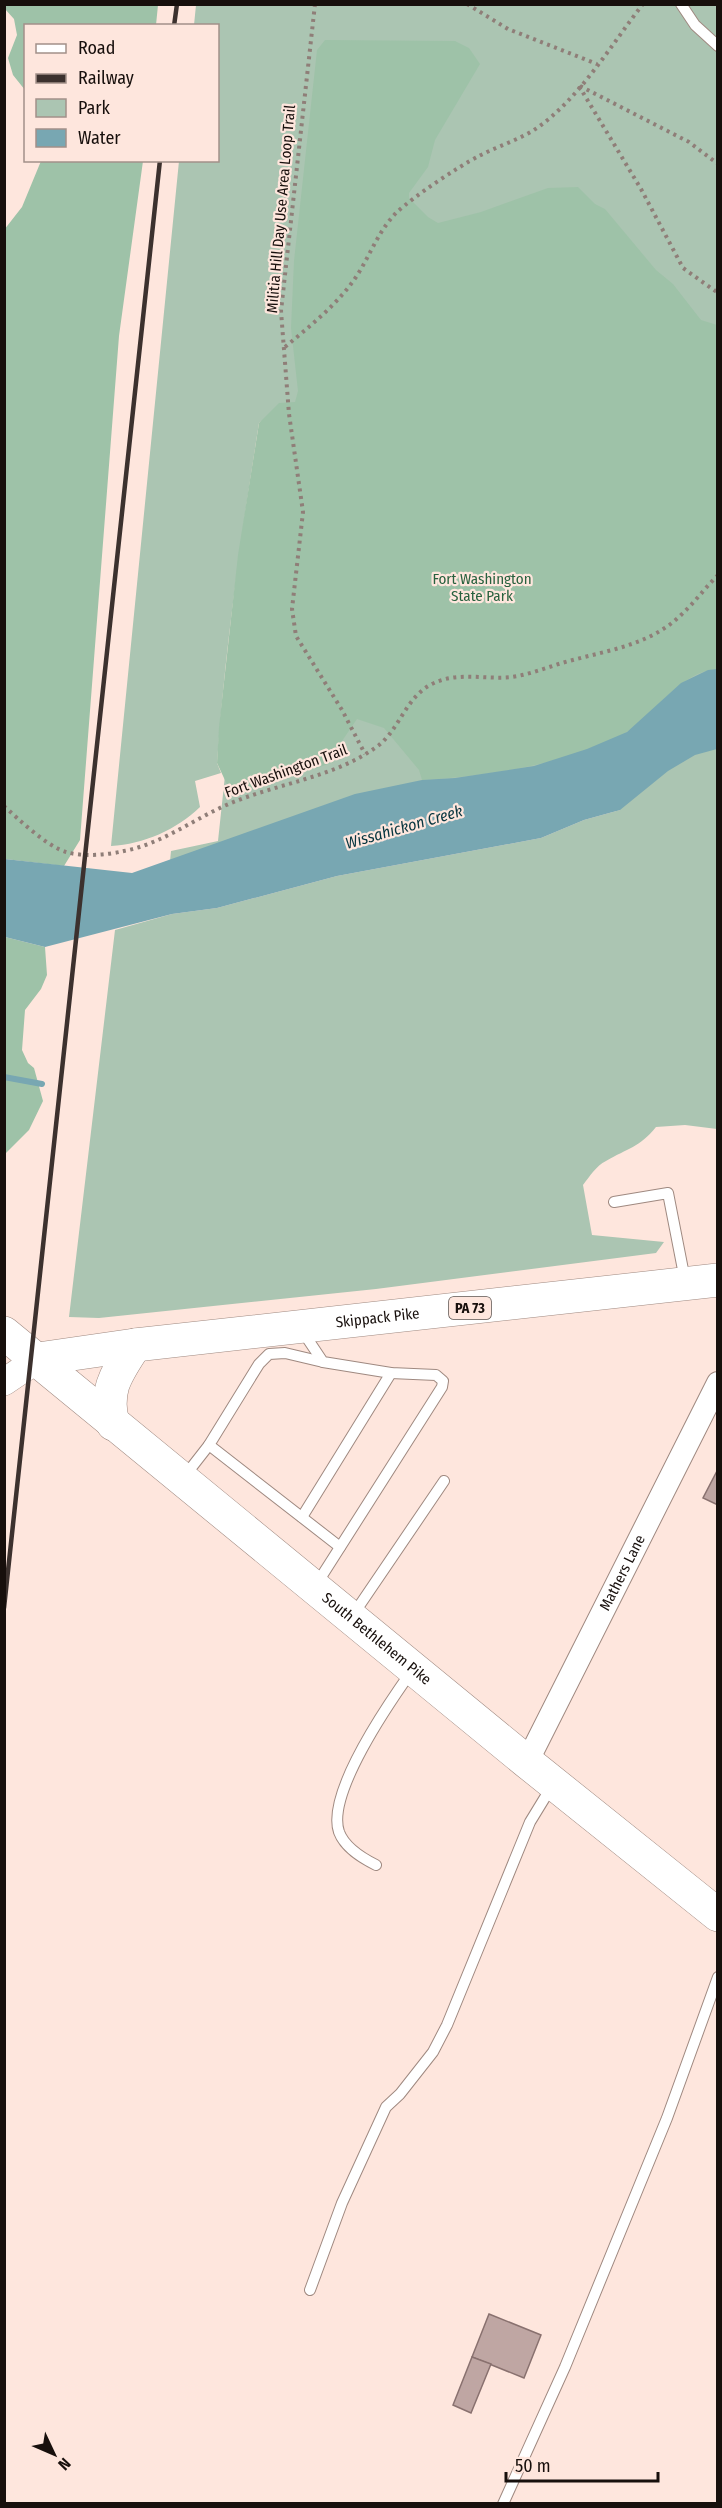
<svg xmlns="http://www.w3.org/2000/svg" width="722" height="2508" viewBox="0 0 722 2508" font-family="'Fira Sans Condensed',sans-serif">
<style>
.green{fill:#abc5b2}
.forest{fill:#9ec2a8}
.water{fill:#78a7b2}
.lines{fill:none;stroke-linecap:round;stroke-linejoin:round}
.stream{stroke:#78a7b2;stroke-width:6}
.building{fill:#bfa6a3;stroke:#89716f;stroke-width:1.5}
.service-casing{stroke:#9f8980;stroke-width:12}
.minor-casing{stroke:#9f8980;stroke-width:24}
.tertiary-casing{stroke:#9f8980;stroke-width:28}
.primary-casing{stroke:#9f8980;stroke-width:34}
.path{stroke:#8f7e78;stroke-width:4;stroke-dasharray:3 4.5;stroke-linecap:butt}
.service{stroke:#fff;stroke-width:10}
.minor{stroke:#fff;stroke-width:22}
.tertiary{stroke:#fff;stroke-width:27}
.primary{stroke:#fff;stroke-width:33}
.rail{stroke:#3c312e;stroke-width:4.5}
.labels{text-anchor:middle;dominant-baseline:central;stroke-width:4.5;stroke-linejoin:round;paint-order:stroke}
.shield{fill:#fee6dd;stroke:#5c504b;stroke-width:1.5}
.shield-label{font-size:14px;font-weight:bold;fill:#170f0c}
.street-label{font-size:15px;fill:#170f0c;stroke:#fee6dd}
.park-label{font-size:15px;fill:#28613e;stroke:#fee6dd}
.water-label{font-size:16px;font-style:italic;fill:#06353f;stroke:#fee6dd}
</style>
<rect width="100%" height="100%" fill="#fee6dd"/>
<path class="green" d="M196,5h521v1124l-32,-4 -29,2c-17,21 -28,21 -50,34 -10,5 -16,15 -23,24l9,50 72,7 -8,11 -280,36 -277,29 -30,-1 46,-387 57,-16 45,-6 120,-32 204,-38 43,-18 36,-10 -454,92 5,-51 47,-10 45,-421 -4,3c-18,113 -34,226 -42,340l4,10 -26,8 5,26c-24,23 -56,37 -89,39l68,-685 39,-1v-134l-24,-1z"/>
<g class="forest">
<polygon points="5,4 158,4 158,5 156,25 26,26 25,90 13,75 8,58 17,35 14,19 5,9"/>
<path d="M325,40l130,1 14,7 11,16 -45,76 -7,27 -19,26v5l19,19 10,6 43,-11 67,-24 30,-1 17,17 10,5 51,61 17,14 28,36 16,5v344c-37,3 -60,42 -89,62 -47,32 -149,46 -206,49l-3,-10 -35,-42 -27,-9 -15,22 -8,21 -96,33 -8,-4 -13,-28 2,-36 19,-172 21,-132 20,-20 16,-1 3,-11 -7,-63 3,-67 23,-211z"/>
<polygon points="41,161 143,161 119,336 80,840 64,866 5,859 4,230 22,207"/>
<polygon points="5,937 45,947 47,975 41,989 25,1010 22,1050 28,1063 34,1068 43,1101 29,1130 5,1154"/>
</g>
<polygon class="water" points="717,669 717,749 695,755 668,771 620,810 584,820 541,838 337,876 217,908 172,914 45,947 5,937 5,859 132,873 355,794 422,780 455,778 534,766 587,749 627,732 681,683 708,670"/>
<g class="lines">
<polyline class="stream" points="4,1077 42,1084"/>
</g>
<g class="building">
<polygon points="718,1469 718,1505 703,1498"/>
<polygon points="489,2314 541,2335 524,2378 472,2357"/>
<polygon points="472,2357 491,2364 471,2413 453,2405"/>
</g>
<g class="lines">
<defs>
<g id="service">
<polyline points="681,4 695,25 718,46"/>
<polyline points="614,1202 668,1193 685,1280"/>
<polyline points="303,1332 323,1362 391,1373 436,1375 443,1381 442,1387 316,1585"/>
<polyline points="323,1362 285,1353 269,1354 259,1364 209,1445 340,1547"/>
<polyline points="184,1477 209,1445"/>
<polyline points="302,1517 391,1373"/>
<polyline points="353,1615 444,1481"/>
<path d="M376,1865c-14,-7 -31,-17 -37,-33 -13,-38 50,-129 72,-160"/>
<polyline points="310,2290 342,2203 386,2107 400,2094 433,2052 447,2025 530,1822 552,1786"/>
<polyline points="503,2504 565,2367 667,2118 718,1977"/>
</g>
<g id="minor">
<path id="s1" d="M527,1762l191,-379"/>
</g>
<polyline id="tertiary" points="4,1382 38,1359"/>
<g id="primary">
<path id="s2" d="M4,1333l523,429 191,153"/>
<path id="s3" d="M38,1359l97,-14 583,-65"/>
<path d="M113,1424c-9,-35 4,-51 22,-79"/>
</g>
</defs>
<use href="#service" class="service-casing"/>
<use href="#minor" class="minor-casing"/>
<use href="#tertiary" class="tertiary-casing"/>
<use href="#primary" class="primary-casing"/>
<g class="path">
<polyline points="315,4 281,311 289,414 303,512 292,609 296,636 342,710 365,754"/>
<polyline points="467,4 508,29 597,64"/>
<polyline points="579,86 641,189 683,268 718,293"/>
<polyline points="580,86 689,142 718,164"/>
<path d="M285,347c25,-21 52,-42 71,-70 14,-21 22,-46 41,-65 19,-17 59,-44 82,-56 19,-10 40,-16 58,-28 43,-30 74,-83 106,-124"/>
<path d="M4,806c14,13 44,41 62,46 17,5 41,3 58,-1 40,-8 71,-33 107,-48 48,-20 106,-26 148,-58 21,-17 27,-48 53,-61 25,-13 54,-4 80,-7 20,-3 38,-11 57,-16 40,-11 81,-16 112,-46 13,-12 24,-27 37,-40"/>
</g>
<use href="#service" class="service"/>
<use href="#minor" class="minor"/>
<use href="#tertiary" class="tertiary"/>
<use href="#primary" class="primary"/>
<g class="rail">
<polyline points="174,26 177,4"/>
<polyline points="4,1608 160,160"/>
</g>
</g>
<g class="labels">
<rect class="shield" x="449" y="1297" width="42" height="22" rx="4.5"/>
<g class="shield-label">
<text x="470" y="1308">PA 73</text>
</g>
<g class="street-label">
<text transform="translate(281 209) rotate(-85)">Militia Hill Day Use Area Loop Trail</text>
<text transform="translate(286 771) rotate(-20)">Fort Washington Trail</text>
<text stroke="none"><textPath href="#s3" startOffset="342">Skippack Pike</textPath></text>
<text stroke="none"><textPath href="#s1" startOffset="212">Mathers Lane</textPath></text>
<text stroke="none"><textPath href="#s2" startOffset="482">South Bethlehem Pike</textPath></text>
</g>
<g class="park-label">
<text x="482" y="579">Fort Washington<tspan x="482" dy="17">State Park</tspan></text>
</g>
<g class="water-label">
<text transform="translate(404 827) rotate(-16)">Wissahickon Creek</text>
</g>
</g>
<rect width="722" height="2508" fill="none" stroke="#170f0c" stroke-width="12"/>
<rect x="24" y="24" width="195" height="138" fill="#fee6dd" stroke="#a29089" stroke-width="1.5"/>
<rect x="36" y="44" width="30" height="9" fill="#ffffff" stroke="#a29089" stroke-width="1.5"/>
<text x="78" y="54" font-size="18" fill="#170f0c">Road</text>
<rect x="36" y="74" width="30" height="9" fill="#3c312e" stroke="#a29089" stroke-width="1.5"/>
<text x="78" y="84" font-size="18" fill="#170f0c">Railway</text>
<rect x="36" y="99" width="30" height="18" fill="#abc5b2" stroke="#a29089" stroke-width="1.5"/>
<text x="78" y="114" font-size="18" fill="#170f0c">Park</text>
<rect x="36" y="129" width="30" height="18" fill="#78a7b2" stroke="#a29089" stroke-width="1.5"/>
<text x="78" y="144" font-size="18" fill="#170f0c">Water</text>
<g transform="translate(54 2454) rotate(134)" stroke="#fee6dd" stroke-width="4.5" paint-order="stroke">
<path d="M0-4.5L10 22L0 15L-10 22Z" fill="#170f0c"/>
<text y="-9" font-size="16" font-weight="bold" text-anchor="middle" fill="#170f0c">N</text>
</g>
<path d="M506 2472v9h152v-9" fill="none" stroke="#170f0c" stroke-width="3"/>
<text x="515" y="2472" font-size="18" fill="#170f0c" stroke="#fee6dd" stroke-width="4.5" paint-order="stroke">50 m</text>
</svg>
